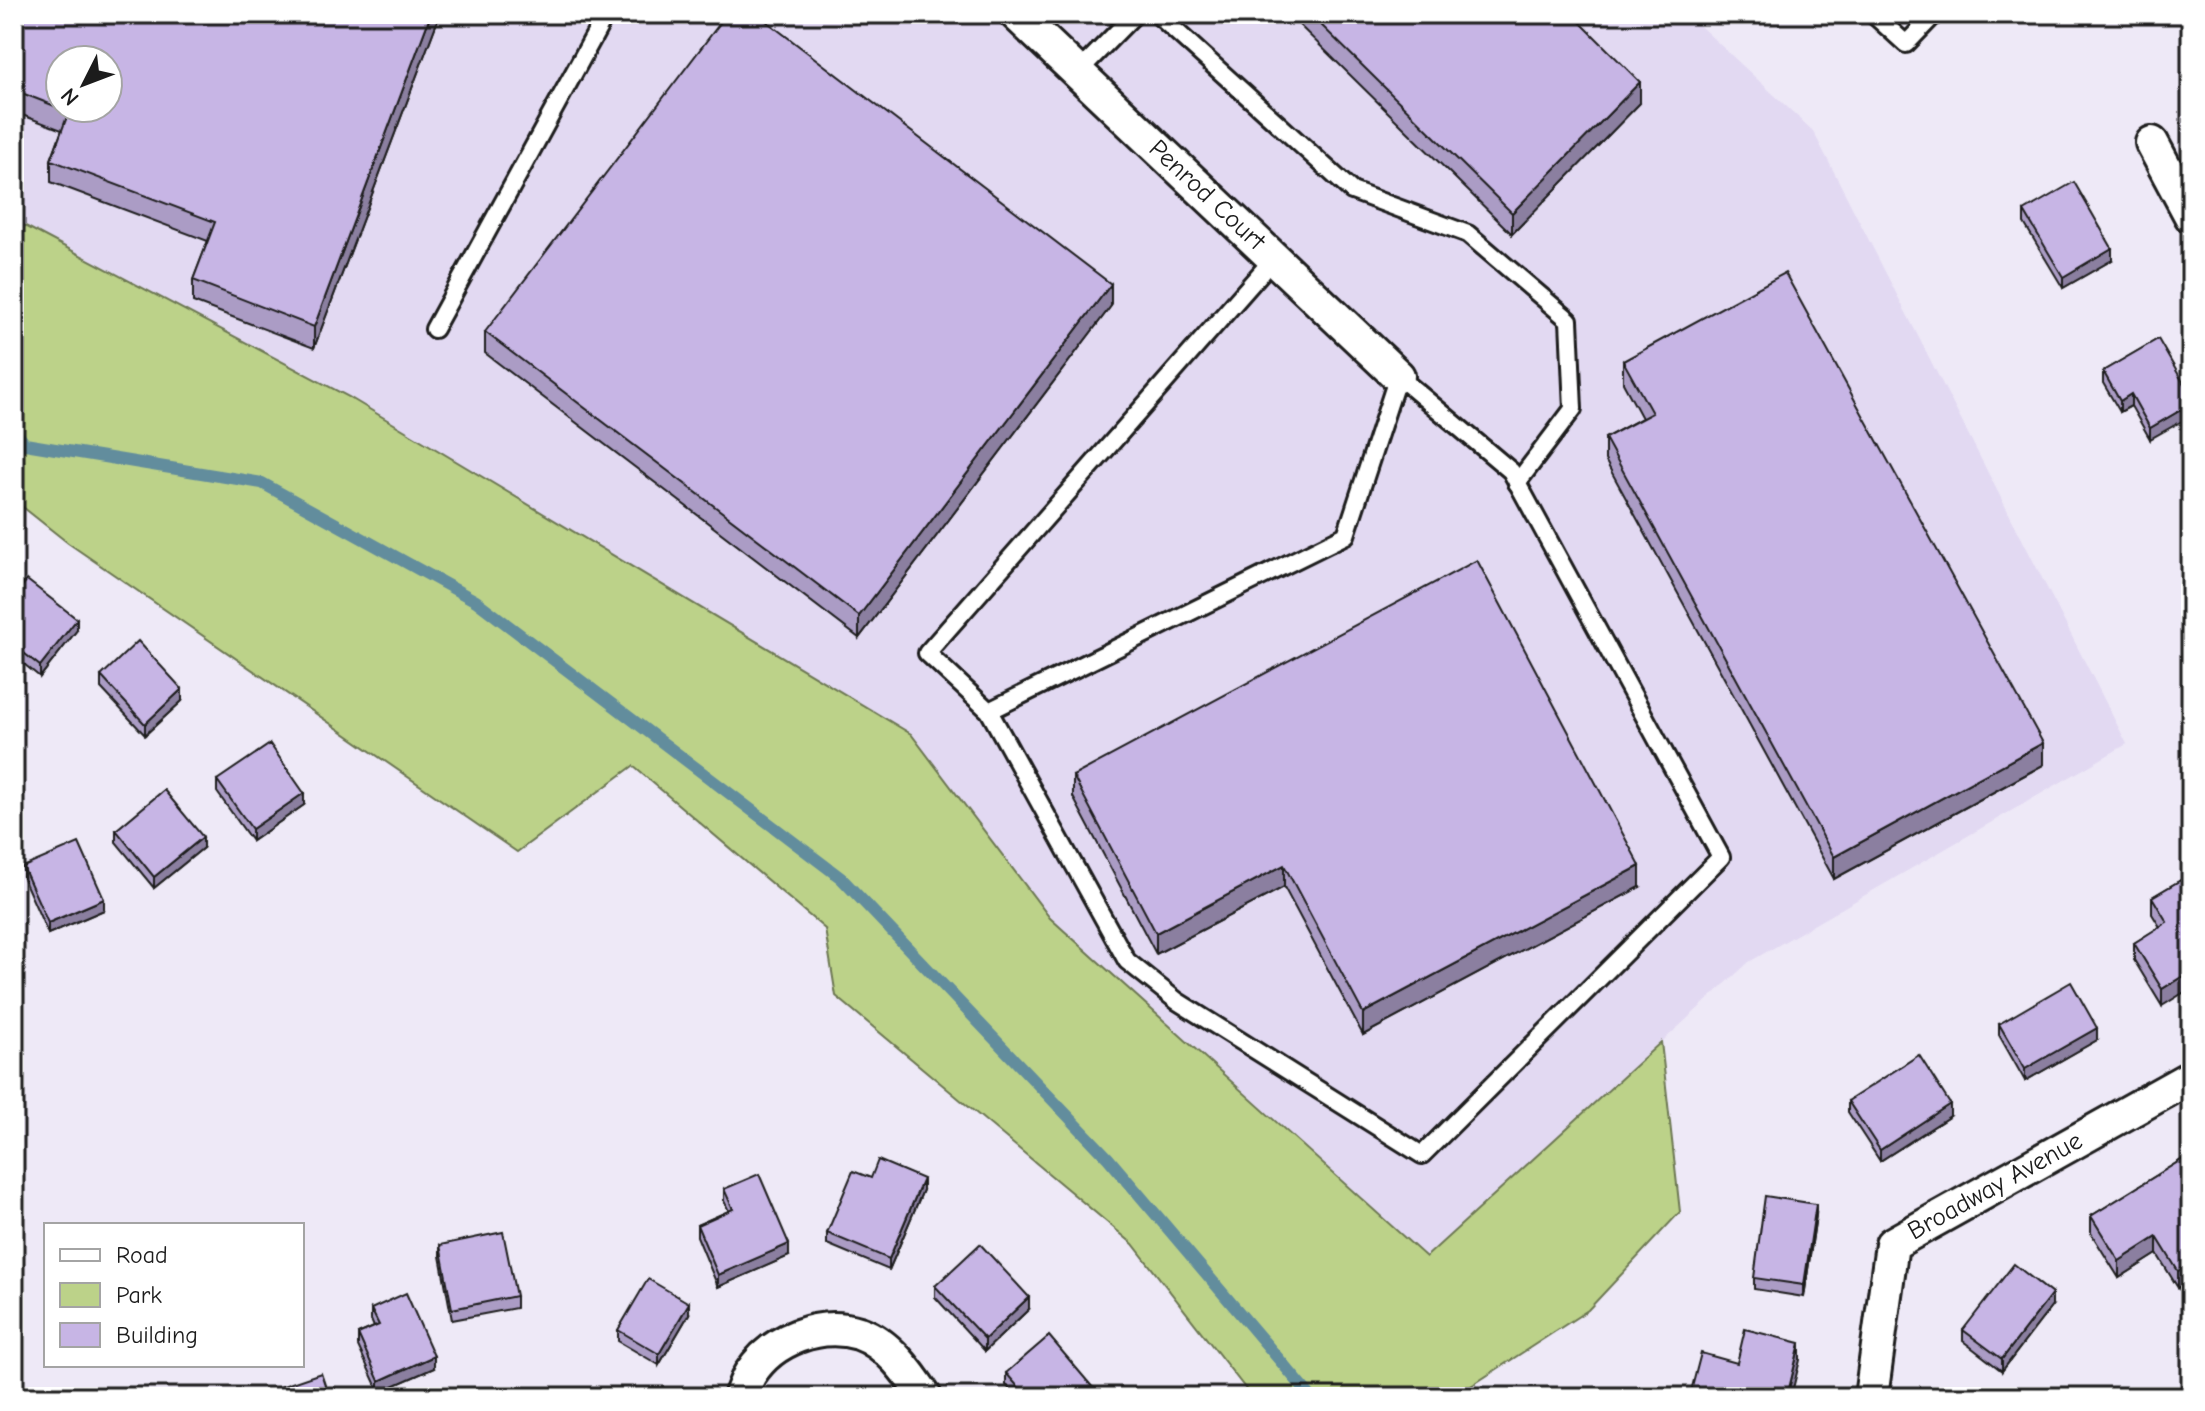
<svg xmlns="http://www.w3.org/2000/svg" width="2205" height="1411" viewBox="0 0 2205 1411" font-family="'Comic Neue',sans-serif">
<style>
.built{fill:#e2d9f2;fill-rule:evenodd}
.green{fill:#bcd289;stroke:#6c7752;stroke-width:2}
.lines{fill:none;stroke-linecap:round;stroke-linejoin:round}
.stream{stroke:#628d9d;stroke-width:12}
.lane-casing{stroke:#1c1c1c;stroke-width:22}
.street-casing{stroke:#1c1c1c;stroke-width:38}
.lane{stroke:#fff;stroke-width:16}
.street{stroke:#fff;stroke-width:32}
.wall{fill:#ab9cc5;stroke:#1c1c1c;stroke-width:2}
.shaded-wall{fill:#8b7fa0;stroke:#1c1c1c;stroke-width:2}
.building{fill:#c7b5e5;stroke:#1c1c1c;stroke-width:2}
.labels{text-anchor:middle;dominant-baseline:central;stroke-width:7;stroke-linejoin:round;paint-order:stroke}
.street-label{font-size:26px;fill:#1c1c1c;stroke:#fff}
</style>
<rect width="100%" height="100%" fill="#eee9f7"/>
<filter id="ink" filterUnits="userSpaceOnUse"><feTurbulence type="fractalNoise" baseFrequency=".0125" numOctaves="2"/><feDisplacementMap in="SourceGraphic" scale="16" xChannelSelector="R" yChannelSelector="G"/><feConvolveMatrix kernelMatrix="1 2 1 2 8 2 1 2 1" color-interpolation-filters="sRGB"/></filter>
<g filter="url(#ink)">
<path class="built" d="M14,14h1673l126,117 314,613 -378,218 -323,296 -376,-340 -139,-184 -562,-337 -335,-177zM60,60h48v48h-48z"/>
<polygon class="green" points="14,220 349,397 911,734 1050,918 1426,1257 1661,1042 1680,1212 1588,1310 1454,1397 1252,1397 1133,1244 836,996 825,929 633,766 517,852 68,543 14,500"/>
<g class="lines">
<polyline class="stream" points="14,430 25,444 262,483 476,601 841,878 1108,1158 1311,1397"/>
<defs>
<g id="lane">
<polyline points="1157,14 1352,191 1468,234 1569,320 1573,409 1517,483"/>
<polyline points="1873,14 1906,44 1935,14"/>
<polyline points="1078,72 1135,14"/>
<polyline points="434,329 606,14"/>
<polyline points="989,711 1127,961 1177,1001 1422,1155 1721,857 1511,471 1398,376 1346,535 989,711 927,653 1274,258"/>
</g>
<g id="street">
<polyline points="1016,14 1398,376"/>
<polyline points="2152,143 2191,216"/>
<path d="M740,1397c3,-7 6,-16 10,-23 22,-35 70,-53 109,-41 29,10 50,40 66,64"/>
<polyline points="1871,1397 1892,1244 2191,1077"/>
</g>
</defs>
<use href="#lane" class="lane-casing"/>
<use href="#street" class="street-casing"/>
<use href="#lane" class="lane"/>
<use href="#street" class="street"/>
</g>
<g class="wall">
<polygon points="14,14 440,14 314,348 193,302 193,280 208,241 51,182 51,160 62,130 14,112"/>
<polygon points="1288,14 1572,14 1640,103 1512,234"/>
<polygon points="2024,211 2112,260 2063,288 2024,223"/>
<polygon points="1111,306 859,638 485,353 485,332"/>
<polygon points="2158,339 2150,439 2131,406 2120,412 2103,383 2103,371"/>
<polygon points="1623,361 2043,765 1834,879 1605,460 1605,438 1642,418 1623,383"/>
<polygon points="14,596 77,630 40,677 14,656"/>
<polygon points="101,676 182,701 145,735 101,688"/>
<polygon points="1073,776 1640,887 1363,1035 1284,887 1156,954 1073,797"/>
<polygon points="217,780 304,805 252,841 217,792"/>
<polygon points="116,830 203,848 154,888 116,842"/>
<polygon points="23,867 104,910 48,934 23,878"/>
<polygon points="2191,874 2162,1006 2134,960 2134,943 2160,927 2152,914 2152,897"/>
<polygon points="1999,1024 2097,1040 2025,1081 1999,1035"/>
<polygon points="1848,1101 1950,1116 1880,1161 1848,1112"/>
<polygon points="2191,1154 2178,1288 2157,1254 2119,1278 2091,1233 2091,1216"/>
<polygon points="871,1178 923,1190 889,1270 827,1244 827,1233"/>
<polygon points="724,1189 789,1256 718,1287 697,1236 697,1225 729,1211 724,1201"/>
<polygon points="1816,1215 1804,1297 1754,1289 1754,1278"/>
<polygon points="440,1245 516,1296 516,1308 452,1320 440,1256"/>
<polygon points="935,1286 1029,1309 985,1351 935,1297"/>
<polygon points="2052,1306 2002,1371 1963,1341 1963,1330"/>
<polygon points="371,1309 434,1368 379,1392 358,1346 358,1334 374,1327 371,1320"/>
<polygon points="689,1314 659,1365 618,1341 618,1330"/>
<polygon points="1006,1373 1094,1397 1017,1397 1006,1385"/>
</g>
<g class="shaded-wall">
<polygon points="431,14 440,14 314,348 314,327"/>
<polygon points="1640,82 1640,103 1512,234 1512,213"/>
<polygon points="2112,248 2112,260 2063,288 2063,277"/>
<polygon points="1111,284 1111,306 859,638 859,616"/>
<polygon points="2131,394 2131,406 2120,412 2120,401"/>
<polygon points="2191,404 2191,416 2150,439 2150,428"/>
<polygon points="77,619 77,630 40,677 40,666"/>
<polygon points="182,689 182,701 145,735 145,724"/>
<polygon points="2043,743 2043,765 1834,879 1834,857"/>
<polygon points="304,793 304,805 252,841 252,829"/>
<polygon points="203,837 203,848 154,888 154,877"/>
<polygon points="1284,865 1284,887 1156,954 1156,933"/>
<polygon points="1640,866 1640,887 1363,1035 1363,1013"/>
<polygon points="104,899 104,910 48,934 48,923"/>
<polygon points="2191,971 2191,988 2162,1006 2162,989"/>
<polygon points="2097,1028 2097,1040 2025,1081 2025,1069"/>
<polygon points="1950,1104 1950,1116 1880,1161 1880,1150"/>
<polygon points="923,1179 923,1190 889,1270 889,1259"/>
<polygon points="1816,1204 1816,1215 1804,1297 1804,1285"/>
<polygon points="2157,1237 2157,1254 2119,1278 2119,1261"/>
<polygon points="789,1244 789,1256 718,1287 718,1275"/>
<polygon points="2191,1264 2191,1280 2178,1288 2178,1271"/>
<polygon points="2052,1294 2052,1306 2002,1371 2002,1359"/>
<polygon points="1029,1297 1029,1309 985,1351 985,1339"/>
<polygon points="689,1303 689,1314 659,1365 659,1354"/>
<polygon points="1800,1343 1800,1360 1791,1397 1787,1397"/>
<polygon points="434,1356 434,1368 379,1392 379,1381"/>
<polygon points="1094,1389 1094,1397 1085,1397"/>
</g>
<g class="building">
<polygon points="14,14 431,14 314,327 193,280 215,222 51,160 69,111 60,108 108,108 108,60 60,60 60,108 14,90"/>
<polygon points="727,14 757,14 1111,284 859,616 485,332"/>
<polygon points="1310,14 1572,14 1640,82 1512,213"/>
<polygon points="2074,182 2112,248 2063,277 2024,211"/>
<polygon points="1785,273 2043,743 1834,857 1605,438 1652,413 1623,361"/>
<polygon points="2158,339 2191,396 2191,404 2150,428 2131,394 2120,401 2103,371"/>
<polygon points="1477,560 1640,866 1363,1013 1284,865 1156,933 1073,776"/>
<polygon points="27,580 77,619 40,666 14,645 14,596"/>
<polygon points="138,641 182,689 145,724 101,676"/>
<polygon points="270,744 304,793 252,829 217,780"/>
<polygon points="164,790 203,837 154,877 116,830"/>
<polygon points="79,843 104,899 48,923 23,867"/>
<polygon points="2191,874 2191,971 2162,989 2134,943 2167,922 2152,897"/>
<polygon points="2071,982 2097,1028 2025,1069 1999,1024"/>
<polygon points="1919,1055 1950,1104 1880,1150 1848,1101"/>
<polygon points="2191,1154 2191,1264 2178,1271 2157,1237 2119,1261 2091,1216"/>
<polygon points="878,1160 923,1179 889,1259 827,1233 853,1171 871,1178"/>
<polygon points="759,1174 789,1244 718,1275 697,1225 733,1209 724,1189"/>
<polygon points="1765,1196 1816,1204 1804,1285 1754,1278"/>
<polygon points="503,1232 516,1296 452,1309 440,1245"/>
<polygon points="980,1244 1029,1297 985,1339 935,1286"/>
<polygon points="2014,1264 2052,1294 2002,1359 1963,1330"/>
<polygon points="648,1279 689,1303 659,1354 618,1330"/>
<polygon points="406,1293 434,1356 379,1381 358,1334 379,1325 371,1309"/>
<polygon points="1745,1329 1800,1343 1787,1397 1696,1397 1690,1395 1701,1353 1737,1363"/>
<polygon points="1049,1336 1094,1389 1085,1397 1027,1397 1006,1373"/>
<polygon points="321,1373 329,1397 264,1397 262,1393"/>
</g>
</g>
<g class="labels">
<g class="street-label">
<text transform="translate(1207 195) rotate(43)">Penrod Court</text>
<text transform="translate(1995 1186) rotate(-29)">Broadway Avenue</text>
</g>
</g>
<rect width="2205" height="1411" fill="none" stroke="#fff" stroke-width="48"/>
<rect x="24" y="24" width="2157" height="1363" fill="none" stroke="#1c1c1c" stroke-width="3" filter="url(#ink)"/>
<rect x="44" y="1223" width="260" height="144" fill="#ffffff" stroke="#a4a4a4" stroke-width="2"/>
<rect x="60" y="1249" width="40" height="12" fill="#ffffff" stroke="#a4a4a4" stroke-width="2"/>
<text x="116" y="1263" font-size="24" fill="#1c1c1c">Road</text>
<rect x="60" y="1283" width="40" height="24" fill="#bcd289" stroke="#a4a4a4" stroke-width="2"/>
<text x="116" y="1303" font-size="24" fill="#1c1c1c">Park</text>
<rect x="60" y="1323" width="40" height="24" fill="#c7b5e5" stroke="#a4a4a4" stroke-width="2"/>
<text x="116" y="1343" font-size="24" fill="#1c1c1c">Building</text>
<g transform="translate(84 84) rotate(228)"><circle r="38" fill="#ffffff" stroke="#a4a4a4" stroke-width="2"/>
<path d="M0-6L14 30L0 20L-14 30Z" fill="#1c1c1c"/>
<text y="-12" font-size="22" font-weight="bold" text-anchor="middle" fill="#1c1c1c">N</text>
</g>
</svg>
